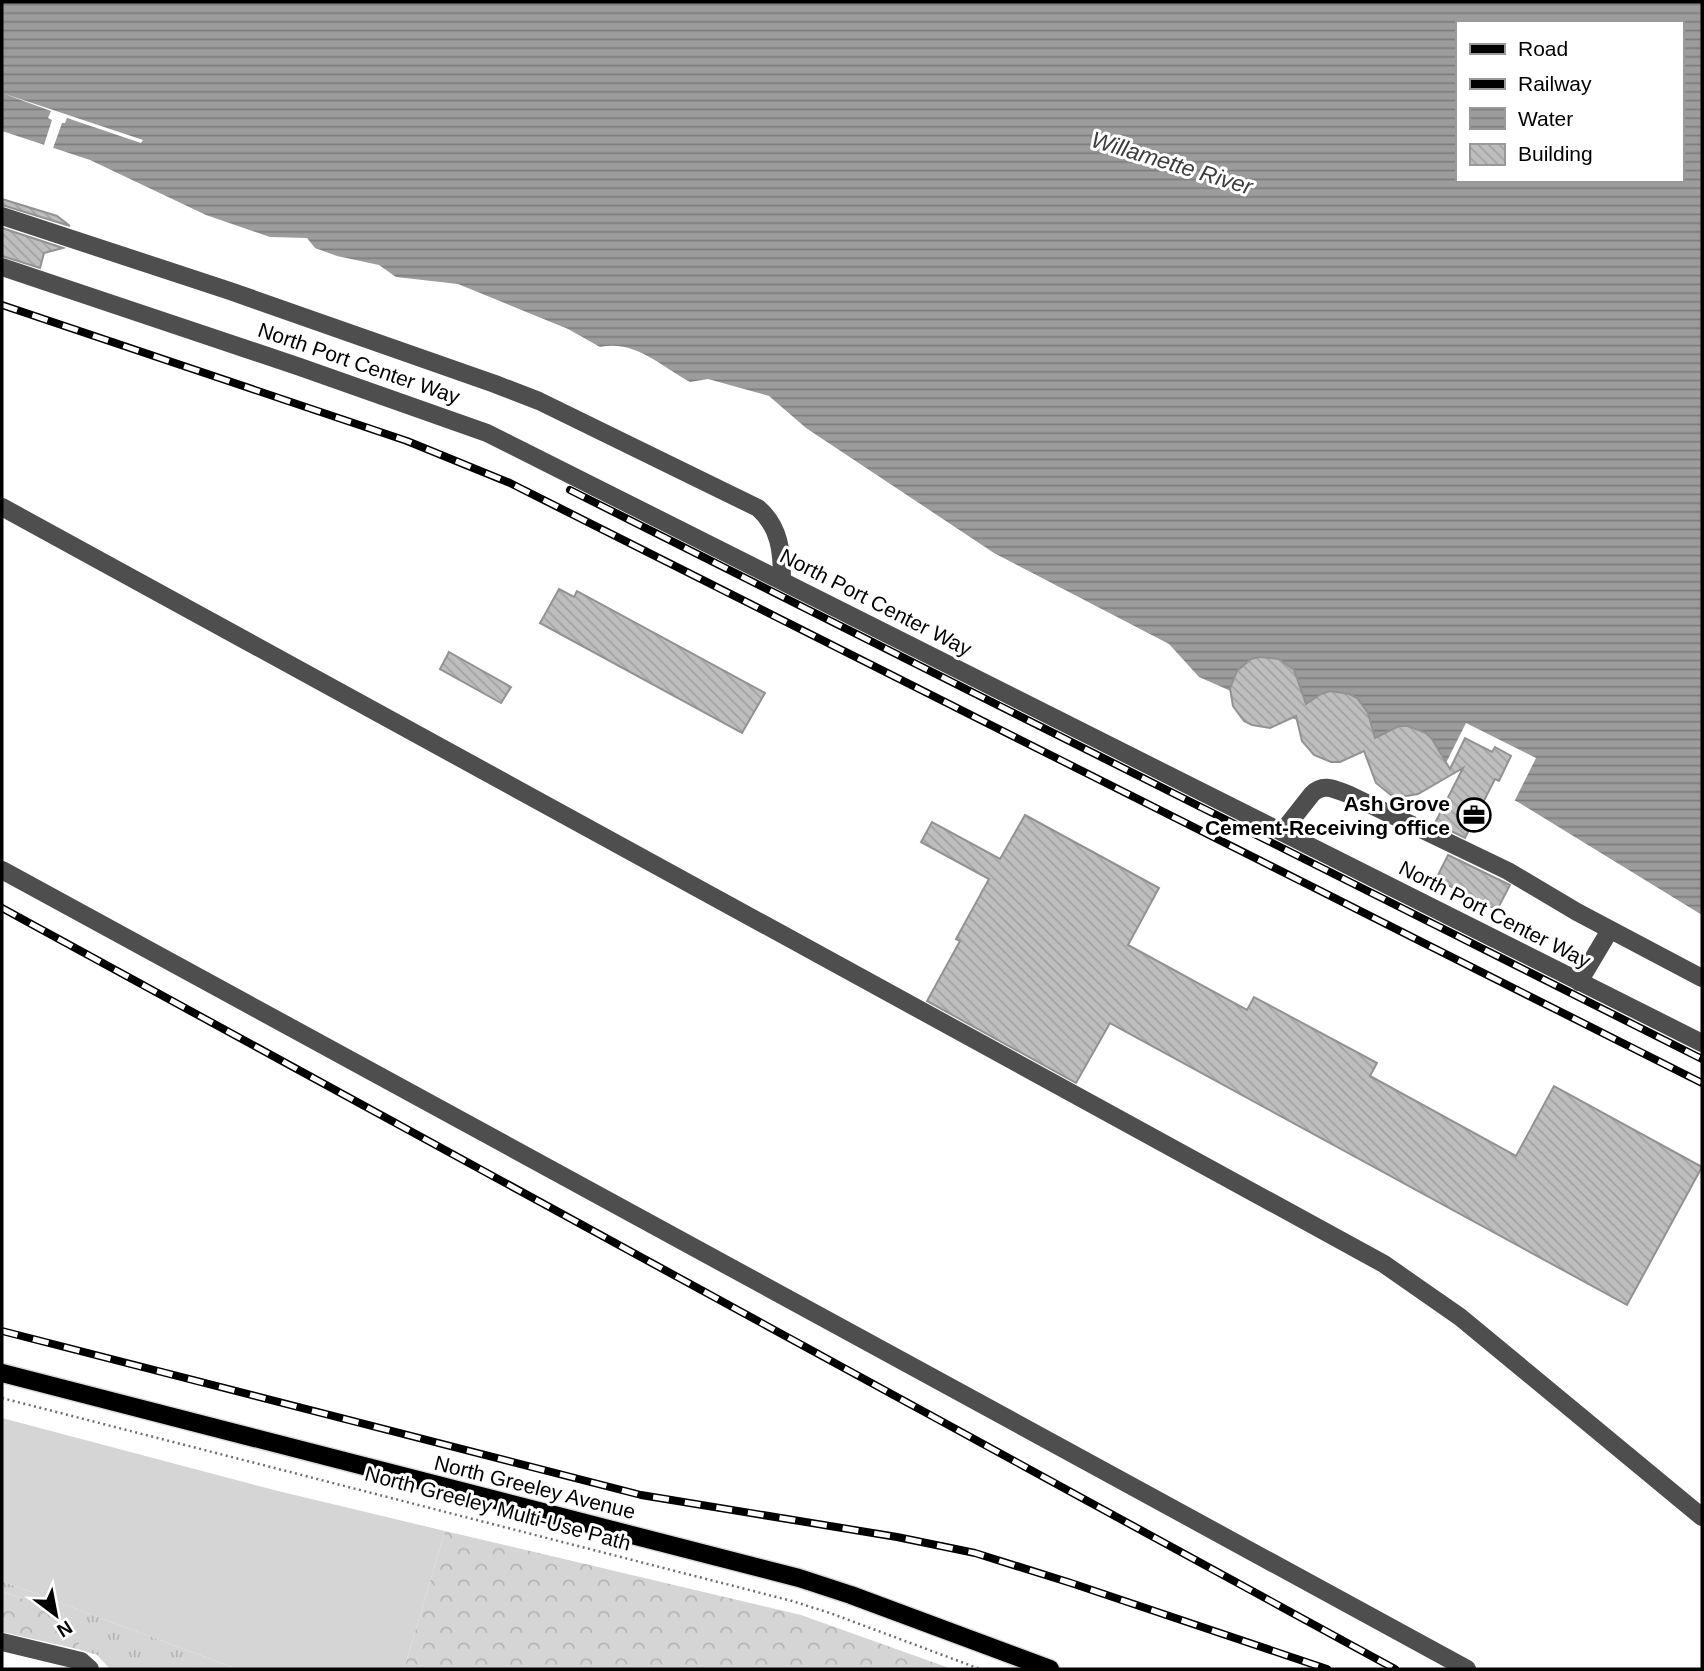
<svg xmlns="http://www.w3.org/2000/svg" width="1704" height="1671" viewBox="0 0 1704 1671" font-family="Arial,sans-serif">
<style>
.grass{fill:#d5d5d5}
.forest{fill:url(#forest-crowns)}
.park{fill:url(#park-tufts)}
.water{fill:url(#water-rules);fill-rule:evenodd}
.pier{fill:#fff}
.building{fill:url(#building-back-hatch);stroke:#929292;stroke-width:2}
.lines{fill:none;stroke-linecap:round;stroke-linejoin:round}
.major-casing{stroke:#dbdbdb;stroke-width:21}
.path{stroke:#707070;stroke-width:2.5;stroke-dasharray:2 3.5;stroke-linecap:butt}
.minor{stroke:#4e4e4e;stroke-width:18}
.major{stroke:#000;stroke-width:18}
.rail-casing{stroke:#000;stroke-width:8}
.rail{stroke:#fff;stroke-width:5;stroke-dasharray:16;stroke-linecap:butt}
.labels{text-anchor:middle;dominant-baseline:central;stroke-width:6;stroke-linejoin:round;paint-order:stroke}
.street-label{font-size:21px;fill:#000;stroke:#fff}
.poi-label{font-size:21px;font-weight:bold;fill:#000;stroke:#fff;text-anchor:end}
.water-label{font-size:23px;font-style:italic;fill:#3d3d3d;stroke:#fff}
</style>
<defs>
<pattern id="forest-crowns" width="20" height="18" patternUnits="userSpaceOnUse" patternTransform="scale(1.75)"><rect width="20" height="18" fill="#d5d5d5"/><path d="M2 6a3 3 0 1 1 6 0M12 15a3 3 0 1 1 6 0" fill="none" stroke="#b5b5b5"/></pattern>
<pattern id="park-tufts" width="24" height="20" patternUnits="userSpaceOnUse" patternTransform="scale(1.75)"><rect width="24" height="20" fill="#d5d5d5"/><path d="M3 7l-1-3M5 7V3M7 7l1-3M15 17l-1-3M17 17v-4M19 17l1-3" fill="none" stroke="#b5b5b5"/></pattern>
<pattern id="water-rules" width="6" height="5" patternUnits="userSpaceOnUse" patternTransform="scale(1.75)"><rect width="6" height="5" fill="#9c9c9c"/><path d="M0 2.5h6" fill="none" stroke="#7d7d7d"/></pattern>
<pattern id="building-back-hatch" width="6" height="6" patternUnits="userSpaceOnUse" patternTransform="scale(1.75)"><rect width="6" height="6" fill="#bebebe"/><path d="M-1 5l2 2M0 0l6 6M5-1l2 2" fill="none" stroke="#a2a2a2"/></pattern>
</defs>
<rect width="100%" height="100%" fill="#fff"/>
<polygon class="grass" points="2,1418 278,1491 445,1531 404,1669 237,1669 2,1581"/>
<g class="forest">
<polygon points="445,1531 801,1615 952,1669 404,1669"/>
<polygon points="2,1591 87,1623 77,1649 2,1632"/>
</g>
<polygon class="park" points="2,1581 237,1669 110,1669 97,1655 77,1649 86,1623 2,1591"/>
<path class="water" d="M2,2h1700v913l-184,-113 -70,-28 -104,-33 -145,-64 -30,-33 -175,-91 -188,-125 -37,-32 -61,-17 -18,3c-30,-16 -54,-42 -90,-35l-32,-18 -110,-45 -62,-7 -17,-12 -42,-9 -22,-8 -8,-10 -37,-1 -64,-22 -116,-55 -88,-29zM1457,23h224v157h-224z"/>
<g class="pier">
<polygon points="2,93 143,140 141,143 67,118 65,123 62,123 52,151 43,148 52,120 48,118 51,111"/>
<polygon points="1466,723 1536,758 1513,804 1440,775"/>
</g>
<g class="building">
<polygon points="2,199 57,216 70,226 2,205"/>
<polygon points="2,228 63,248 44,253 40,268 2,256"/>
<polygon points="559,589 574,597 577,591 765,693 742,733 540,623"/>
<polygon points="449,652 511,687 501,703 440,669"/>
<polygon points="1260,657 1279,659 1294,670 1306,704 1321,694 1330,691 1349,694 1357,698 1368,713 1375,738 1399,726 1408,726 1426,733 1432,739 1450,769 1465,738 1492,752 1495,747 1511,756 1499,781 1495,779 1465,838 1435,823 1463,768 1418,794 1400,797 1391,795 1376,783 1364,751 1340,762 1331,762 1314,755 1302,741 1296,716 1270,728 1252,725 1244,721 1233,706 1230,688 1237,671 1251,659"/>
<polygon points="1025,815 1159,888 1128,945 1247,1010 1254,997 1377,1063 1370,1076 1516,1156 1554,1086 1702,1167 1627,1305 1110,1023 1076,1083 927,1001 960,941 956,939 989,879 921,842 932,822 1000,859"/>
<polygon points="1448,855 1510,885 1497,910 1436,879"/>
</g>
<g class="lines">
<defs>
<polyline id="major" points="2,1373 799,1578 851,1595 1050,1669"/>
</defs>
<use href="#major" class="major-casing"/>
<polyline class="path" points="2,1398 792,1601 830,1613 980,1669"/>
<g class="minor">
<path d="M2,216l228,75 265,93 44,17 219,107c22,19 24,44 24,72"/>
<polyline points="2,267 300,367 487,433 1702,1043"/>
<polyline points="2,507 1384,1264 1460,1317 1702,1517"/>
<path d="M1282,832l30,-38c12,-12 24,-4 38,1l158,76 69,41 125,66"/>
<polyline points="2,870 1467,1669"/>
<polyline points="1579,982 1610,930"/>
<polyline points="2,1642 81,1661 90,1669"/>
</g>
<use href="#major" class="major"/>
<defs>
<g id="rail">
<polyline points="2,305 407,441 510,483 1702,1083"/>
<polyline points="570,490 1702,1059"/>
<polyline points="2,908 1395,1669"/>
<polyline points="2,1331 641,1495 897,1537 975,1553 1071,1583 1327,1669"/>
</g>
</defs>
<use href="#rail" class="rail-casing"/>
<use href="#rail" class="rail"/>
</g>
<defs>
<symbol id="office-ring" viewBox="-11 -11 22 22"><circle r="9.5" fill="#fff" stroke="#000" stroke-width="1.5"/><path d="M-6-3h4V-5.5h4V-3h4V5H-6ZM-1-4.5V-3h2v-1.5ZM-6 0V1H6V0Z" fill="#000"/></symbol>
</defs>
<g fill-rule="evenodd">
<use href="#office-ring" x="1455" y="796" width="38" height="38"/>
</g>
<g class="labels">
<g class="street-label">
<text transform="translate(359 363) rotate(19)">North Port Center Way</text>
<text transform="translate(876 602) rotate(27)">North Port Center Way</text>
<text transform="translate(1495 914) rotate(27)">North Port Center Way</text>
<text transform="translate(535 1487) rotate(14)">North Greeley Avenue</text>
<text transform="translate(498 1508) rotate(15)">North Greeley Multi-Use Path</text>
</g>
<g class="poi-label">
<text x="1450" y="803">Ash Grove<tspan x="1450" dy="24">Cement-Receiving office</tspan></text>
</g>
<g class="water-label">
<text transform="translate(1172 163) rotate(17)">Willamette River</text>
</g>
</g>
<rect width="1704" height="1671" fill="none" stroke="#000000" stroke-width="7"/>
<rect x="1456" y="21" width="228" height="161" fill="#ffffff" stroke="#999999" stroke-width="2"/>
<rect x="1470" y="44" width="35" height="10" fill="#000000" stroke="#999999" stroke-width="2"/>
<text x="1518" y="56" font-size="21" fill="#000000">Road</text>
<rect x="1470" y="79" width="35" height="10" fill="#000000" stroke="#999999" stroke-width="2"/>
<text x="1518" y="91" font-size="21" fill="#000000">Railway</text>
<rect x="1470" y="108" width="35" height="21" fill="url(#water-rules)" stroke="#999999" stroke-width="2"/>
<text x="1518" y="126" font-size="21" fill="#000000">Water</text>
<rect x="1470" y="144" width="35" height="21" fill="url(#building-back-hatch)" stroke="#999999" stroke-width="2"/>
<text x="1518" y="161" font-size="21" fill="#000000">Building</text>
<g transform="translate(56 1615) rotate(148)" stroke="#ffffff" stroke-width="5" paint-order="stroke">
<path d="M0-5L12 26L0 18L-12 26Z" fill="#000000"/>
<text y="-10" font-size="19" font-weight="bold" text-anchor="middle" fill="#000000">N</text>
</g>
</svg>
